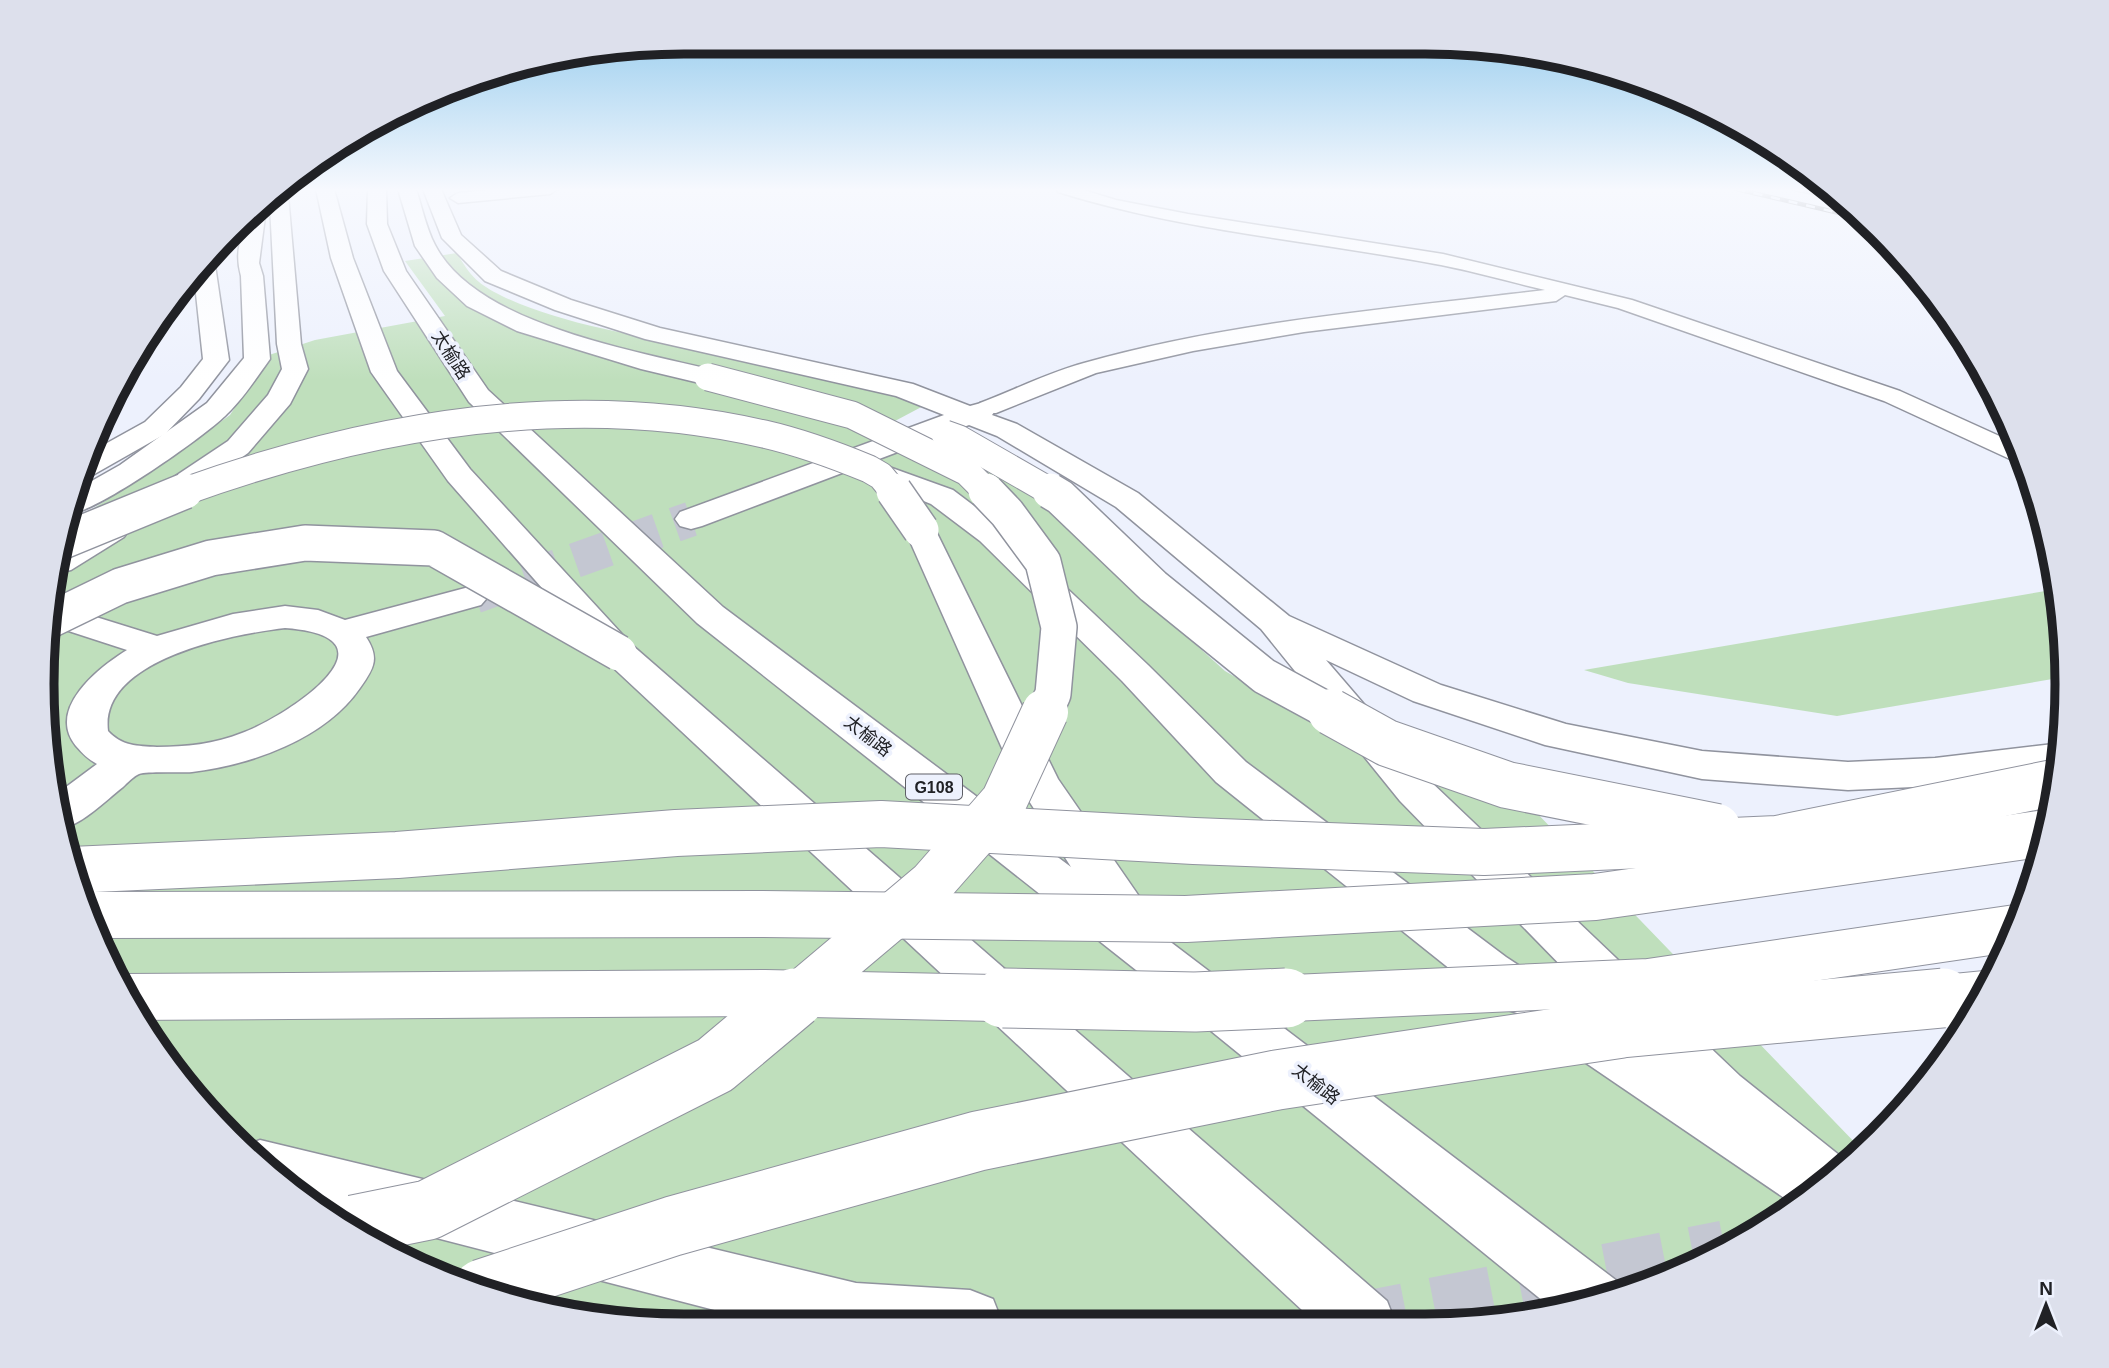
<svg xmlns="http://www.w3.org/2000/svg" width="2109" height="1368" viewBox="0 0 2109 1368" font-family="Arial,'Noto Sans SC',sans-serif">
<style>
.green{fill:#bfdfbc}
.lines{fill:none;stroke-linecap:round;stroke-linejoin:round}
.secondary-tunnel-far1{stroke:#c4c7d2;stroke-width:35;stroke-dasharray:35 18;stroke-linecap:butt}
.secondary-tunnel{stroke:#c4c7d2;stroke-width:59;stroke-dasharray:59 29;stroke-linecap:butt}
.street-casing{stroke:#90939e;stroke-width:3}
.secondary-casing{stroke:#90939e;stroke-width:3}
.highway-casing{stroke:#90939e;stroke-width:3}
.street{fill:#fff;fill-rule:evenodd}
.secondary{fill:#fff;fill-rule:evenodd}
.highway{fill:#fff;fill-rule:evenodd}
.rail-casing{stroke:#64666c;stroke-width:4.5}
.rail{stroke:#edf1fd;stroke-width:2.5;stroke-dasharray:9;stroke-linecap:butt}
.highway-bridge-far3-casing{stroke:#90939e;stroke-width:29;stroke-linecap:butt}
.highway-bridge-far2-casing{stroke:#90939e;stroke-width:38;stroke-linecap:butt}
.highway-bridge-far1-casing{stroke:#90939e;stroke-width:48;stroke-linecap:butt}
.highway-bridge-casing{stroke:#90939e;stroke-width:61;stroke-linecap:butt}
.highway-bridge-far3{stroke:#fff;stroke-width:27}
.highway-bridge-far2{stroke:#fff;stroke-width:35}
.highway-bridge-far1{stroke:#fff;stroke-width:46}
.highway-bridge{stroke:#fff;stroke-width:59}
.labels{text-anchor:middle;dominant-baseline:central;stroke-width:7;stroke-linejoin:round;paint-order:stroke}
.shield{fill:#edf1fd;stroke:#5e5f66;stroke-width:2}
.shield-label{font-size:16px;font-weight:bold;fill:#202125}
.street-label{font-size:18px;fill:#202125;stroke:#edf1fd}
.rim{fill:none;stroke:#202125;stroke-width:9}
</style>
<rect width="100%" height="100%" fill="#edf1fd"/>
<g class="green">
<path d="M457,253c13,23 21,31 45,43 58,28 133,39 196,52 77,17 153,35 229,56l-32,17 123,63 207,187 125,73 181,63 331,343 -46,43 -107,67 -118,44 -124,21 -866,-4 -163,-44 -177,-110 -133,-162 -64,-155 -21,-208 24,-117 89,-56 74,-54 39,-60 46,-15 130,-24 -40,-55z"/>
<polygon points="2057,589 2066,642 2064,677 1837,716 1628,683 1584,670"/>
</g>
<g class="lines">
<polyline class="secondary-tunnel-far1" points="475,596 691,519"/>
<polyline class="secondary-tunnel" points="1348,1324 1725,1250"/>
<defs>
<g id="street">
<polygon points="503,189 558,189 550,194 458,203 450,198 458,193"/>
<path d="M1056,189h24l36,11 72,14 255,40 189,46 268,91 117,53 7,18 -12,-2 -128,-59 -266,-93 -53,-13 -9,6 -252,31 -111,19 -97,22 -100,40h-16l-4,-5 4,-5c34,-13 68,-30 104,-40 148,-42 309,-54 461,-73 -34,-8 -69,-18 -104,-25 -128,-24 -258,-34 -383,-73z"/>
</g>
<g id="secondary">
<polygon points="423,189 441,189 461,235 501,271 571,300 660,328 913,384 970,406 981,403 991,405 995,411 992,415 1017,424 1138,493 1289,616 1441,685 1566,724 1702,751 1848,762 1935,758 2062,743 2061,770 1935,786 1848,790 1702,779 1545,745 1413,701 1326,660 1430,781 1740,1076 1849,1163 1806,1200 1702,1110 1400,801 1261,629 1116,507 997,436 969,425 702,526 691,529 680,526 675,519 680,512 944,415 896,396 645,339 555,310 485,281 442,238"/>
<polygon points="210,260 215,265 229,360 199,399 165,434 91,476 76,478 89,453 145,422 181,387 203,359 194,275"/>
<path d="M469,587l12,4 6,7 -6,7 -115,32c14,21 8,31 -6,51 -35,51 -109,77 -168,84 -12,1 -45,-1 -53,2 -5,2 -12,9 -16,13 -19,15 -38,35 -61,42l-4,-36 39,-29c-9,-5 -14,-10 -21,-18 -30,-37 22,-78 51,-96l-80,-26 4,-21 106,33 76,-22 52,-8 33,4 27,10zM285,628c122,9 3,88 -43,105 -27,11 -57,14 -85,14 -20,-1 -35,-1 -49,-16 -9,-72 126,-97 177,-103z"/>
<polygon points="260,1140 856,1283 970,1290 993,1299 1002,1322 757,1321 332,1211 261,1167 244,1146"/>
</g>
<g id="highway">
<polygon points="316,189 334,189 353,258 397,371 470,469 632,645 1387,1301 1396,1324 1317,1324 606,661 448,481 371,372 331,258"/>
<polygon points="368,189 386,189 387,224 406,271 488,390 723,607 1071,867 1017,782 905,530 910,523 921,520 932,523 1058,779 1154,918 1161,931 1160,934 1617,1281 1622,1292 1591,1304 1554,1310 1136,970 697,623 469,402 384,271 367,224"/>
<path d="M398,189h18c6,18 10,39 19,56 41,80 201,106 282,126l4,6 -4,6 -9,2 -67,-16 -124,-38 -50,-25 -30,-28 -22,-32z"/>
<polygon points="284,191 288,195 301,344 308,369 290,404 248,453 172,507 161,509 150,507 145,500 150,493 228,441 268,395 282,369 277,344 270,204"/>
<path d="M262,213l3,4 -6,46 4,13 7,83c-13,18 -27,40 -43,55 -21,22 -132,99 -158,100l5,-23 46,-26 87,-62 37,-45 -3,-82c-7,-25 -1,-49 21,-63z"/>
<polygon points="878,463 953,490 1002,527 1148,665 1246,762 1506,957 1544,982 1552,996 1544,1010 1526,1016 1508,1010 1470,985 1216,782 1122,681 980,541 931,504 867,478 863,472 867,466"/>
<polygon points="113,520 124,523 129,530 124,537 71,570 57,573 62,547 102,523"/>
<polygon points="1577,1007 1596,1014 1841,1169 1816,1193 1796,1206 1558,1044 1551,1029 1558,1014"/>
</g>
</defs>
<use href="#street" class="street-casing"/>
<use href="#secondary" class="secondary-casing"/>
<use href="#highway" class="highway-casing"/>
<use href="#street" class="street"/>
<use href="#secondary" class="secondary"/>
<use href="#highway" class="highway"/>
<defs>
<g id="rail">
<polyline points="1736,189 1865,219"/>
<polyline points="1794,189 1847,200"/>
</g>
</defs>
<use href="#rail" class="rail-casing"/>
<use href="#rail" class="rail"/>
<defs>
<g id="highway-bridge-far3">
<polyline points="708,377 852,415 967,472 988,493"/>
<polyline points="945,434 959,439 1053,493"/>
<path d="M180,493c185,-67 389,-104 584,-59 35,8 71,21 105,35l12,7 14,17"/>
</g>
<g id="highway-bridge-far2">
<polyline points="894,491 921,530"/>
<polyline points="986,491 1007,513 1043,562 1059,627 1053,694 1044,714"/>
<polyline points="1050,491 1060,497 1153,586 1264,676 1334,714"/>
<polyline points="63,541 185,491"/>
<polyline points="48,621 120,586 211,558 305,543 434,548 619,653"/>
</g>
<g id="highway-bridge-far1">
<polyline points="1331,712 1387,743 1507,785 1717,827"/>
<polyline points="72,870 397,855 676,833 881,824 1194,841 1484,852 1777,839 2058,782"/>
<polyline points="91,915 763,914 1186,919 1595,897 2046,833"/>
<polyline points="125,997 765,993 1087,1000"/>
<polyline points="793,1000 932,883 1004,801 1045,712"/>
<polyline points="1246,1000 1649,982 2016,928"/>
<polyline points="1925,1000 1986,994"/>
</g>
<g id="highway-bridge">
<polyline points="1003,998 1195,1002 1286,998"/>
<polyline points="354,1225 428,1210 715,1065 795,998"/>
<polyline points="482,1289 673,1226 978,1141 1277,1080 1622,1028 1943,998"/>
</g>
</defs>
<use href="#highway-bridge-far3" class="highway-bridge-far3-casing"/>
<use href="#highway-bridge-far2" class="highway-bridge-far2-casing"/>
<use href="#highway-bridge-far1" class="highway-bridge-far1-casing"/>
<use href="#highway-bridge" class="highway-bridge-casing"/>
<use href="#highway-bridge-far3" class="highway-bridge-far3"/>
<use href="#highway-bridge-far2" class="highway-bridge-far2"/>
<use href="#highway-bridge-far1" class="highway-bridge-far1"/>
<use href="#highway-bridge" class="highway-bridge"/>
</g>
<linearGradient id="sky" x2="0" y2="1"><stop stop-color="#8ec8ec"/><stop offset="0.5" stop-color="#f7f9fe"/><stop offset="1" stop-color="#f7f9fe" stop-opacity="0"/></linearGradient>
<rect width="2109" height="380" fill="url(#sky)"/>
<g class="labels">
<rect class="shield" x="906" y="774.5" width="56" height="25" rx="5"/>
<g class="shield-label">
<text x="934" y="787">G108</text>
</g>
<g class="street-label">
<text transform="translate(451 355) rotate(57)">太榆路</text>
<text transform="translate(868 736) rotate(38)">太榆路</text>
<text transform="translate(1316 1084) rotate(38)">太榆路</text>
</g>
</g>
<path d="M0 0H2109V1368H0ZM684 54H1425A630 630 0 0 1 2055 684V684A630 630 0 0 1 1425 1314H684A630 630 0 0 1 54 684V684A630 630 0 0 1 684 54Z" fill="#dde0ec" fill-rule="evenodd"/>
<path class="rim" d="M684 54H1425A630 630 0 0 1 2055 684V684A630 630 0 0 1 1425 1314H684A630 630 0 0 1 54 684V684A630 630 0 0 1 684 54Z"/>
<g transform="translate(2046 1305)" stroke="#edf1fd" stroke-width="5" paint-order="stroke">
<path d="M0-5L12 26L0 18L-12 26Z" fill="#202125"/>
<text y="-10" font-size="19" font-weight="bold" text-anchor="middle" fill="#202125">N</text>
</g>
</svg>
